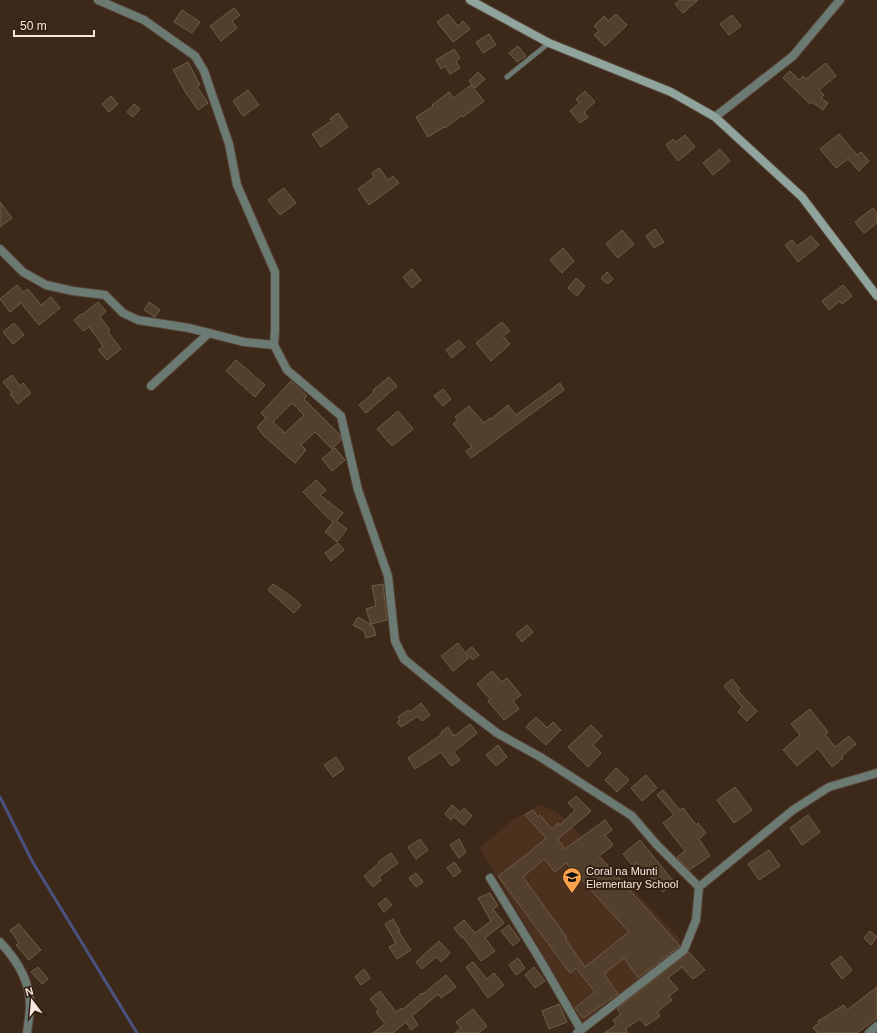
<svg xmlns="http://www.w3.org/2000/svg" width="877" height="1033" viewBox="0 0 877 1033" font-family="Arial,sans-serif">
<style>
.built{fill:#4c311e}
.lines{fill:none;stroke-linecap:round;stroke-linejoin:round}
.stream{stroke:#4b5280;stroke-width:3}
.building{fill:#52402c;stroke:#6f5c48;fill-rule:evenodd}
.lane-casing{stroke:#574436;stroke-width:6}
.street-casing{stroke:#574436;stroke-width:10}
.secondary-casing{stroke:#574436;stroke-width:10}
.lane{stroke:#6c7a74;stroke-width:4.5}
.street{stroke:#6c7a74;stroke-width:8}
.secondary{stroke:#8fa49c;stroke-width:8}
.labels{text-anchor:middle;dominant-baseline:central;stroke-width:4;stroke-linejoin:round;paint-order:stroke}
.poi-label{font-size:11px;fill:#f6e8df;stroke:#331f11;text-anchor:start}
</style>
<rect width="100%" height="100%" fill="#3d291a"/>
<polygon class="built" points="539,805 558,812 681,940 676,948 584,1024 480,848 513,820"/>
<g class="lines">
<polyline class="stream" points="0,797 32,861 137,1033"/>
</g>
<g class="building">
<polygon points="680,0 698,0 683,13 675,4"/>
<polygon points="234,8 240,15 232,21 237,28 221,41 210,26"/>
<polygon points="182,10 200,22 192,33 174,22"/>
<polygon points="448,14 458,26 463,21 470,29 453,42 437,22"/>
<polygon points="616,14 627,25 605,46 594,35 599,31 594,26 604,16 608,21"/>
<polygon points="732,15 741,26 729,35 720,24"/>
<polygon points="489,34 496,45 483,53 476,42"/>
<polygon points="518,46 526,56 517,62 509,53"/>
<polygon points="454,49 460,58 456,61 460,68 450,74 445,66 441,69 436,60"/>
<polygon points="188,62 200,85 197,87 208,103 198,110 186,93 173,70"/>
<polygon points="826,63 836,76 819,90 824,95 821,98 828,103 823,110 812,102 810,104 783,78 790,71 799,80 803,76 806,79"/>
<polygon points="478,72 485,79 475,88 469,81"/>
<polygon points="471,85 484,101 463,117 461,116 445,128 444,127 428,137 416,117 433,106 432,105 449,92 454,98"/>
<polygon points="248,90 259,105 243,116 233,101"/>
<polygon points="585,91 595,102 584,112 588,117 580,123 570,111 579,103 576,99"/>
<polygon points="111,96 118,104 109,112 102,104"/>
<polygon points="134,104 140,109 133,117 127,112"/>
<polygon points="338,113 348,127 321,147 312,134 332,121 330,119"/>
<polygon points="839,134 857,155 861,152 869,161 859,171 848,159 836,168 820,149"/>
<polygon points="685,135 695,147 678,161 666,145 673,139 676,142"/>
<polygon points="720,149 730,161 713,175 703,163"/>
<polygon points="379,168 388,180 393,176 399,183 369,205 358,189 374,177 372,173"/>
<polygon points="284,188 296,203 280,215 268,200"/>
<polygon points="0,202 12,218 0,227"/>
<polygon points="873,208 877,213 877,223 864,233 855,222"/>
<polygon points="655,229 664,242 654,248 646,236"/>
<polygon points="622,230 634,244 618,258 606,244"/>
<polygon points="811,236 819,245 798,262 785,245 792,240 797,246"/>
<polygon points="563,248 574,261 562,273 550,260"/>
<polygon points="412,269 421,280 412,288 403,277"/>
<polygon points="607,272 613,279 609,283 606,283 601,278"/>
<polygon points="576,278 585,286 577,296 568,288"/>
<polygon points="17,285 23,292 28,289 41,305 51,297 60,308 39,325 21,303 10,312 0,299"/>
<polygon points="843,285 852,296 842,304 840,301 829,310 822,301"/>
<polygon points="98,302 106,311 100,317 110,330 108,332 121,349 107,360 98,350 103,346 89,327 83,331 74,320 81,314 82,315"/>
<polygon points="149,302 160,310 155,317 144,310"/>
<polygon points="502,322 510,331 503,336 510,344 491,361 476,343"/>
<polygon points="14,323 24,335 13,344 3,332"/>
<polygon points="459,340 465,347 452,358 446,350"/>
<polygon points="236,360 265,385 255,397 226,371"/>
<polygon points="12,375 20,386 23,383 31,393 18,404 10,394 12,393 3,382"/>
<polygon points="389,377 397,386 366,413 359,405 374,392 373,390"/>
<path d="M291,381l16,15 -3,3 36,36 1,5 -9,9 -17,-17 -14,13 5,5 -11,13 -31,-27 -7,-9 9,-9 -5,-5zM292,403l12,12 -19,18 -12,-11z"/>
<polygon points="560,383 564,390 471,458 466,451 472,447 453,424 458,420 455,417 469,406 484,423 490,418 491,419 508,405 516,415"/>
<polygon points="443,389 451,399 443,406 434,396"/>
<polygon points="398,411 413,429 392,446 377,429"/>
<polygon points="335,448 345,460 332,471 322,459"/>
<polygon points="316,480 326,490 320,495 343,513 336,521 347,529 337,542 325,532 333,522 324,514 303,492"/>
<polygon points="338,543 344,550 331,561 325,553"/>
<polygon points="273,584 291,596 301,605 294,613 268,590"/>
<polygon points="383,584 387,620 371,624 366,609 376,606 372,586"/>
<polygon points="358,617 373,626 376,635 366,638 364,631 353,625"/>
<polygon points="527,625 533,632 522,642 516,634"/>
<polygon points="458,643 469,658 453,671 441,656"/>
<polygon points="472,647 479,655 473,660 466,652"/>
<polygon points="492,671 502,682 507,678 521,695 513,701 519,709 504,720 488,701 490,699 477,684"/>
<polygon points="732,679 740,689 738,691 757,711 747,721 738,712 742,707 724,686"/>
<polygon points="421,703 430,715 422,721 418,716 401,727 397,722 400,720 398,717 408,710 410,712"/>
<polygon points="810,709 828,732 825,734 835,747 849,736 856,744 842,756 843,758 832,767 818,748 797,766 783,750 800,735 791,724"/>
<polygon points="536,717 547,728 553,722 561,730 546,745 526,727"/>
<polygon points="470,724 477,733 454,752 460,760 451,766 441,752 415,769 408,758 442,734 441,732 448,727 454,736"/>
<polygon points="591,725 602,736 593,745 601,753 588,767 568,747"/>
<polygon points="498,745 507,757 496,766 486,755"/>
<polygon points="336,757 344,769 333,777 324,765"/>
<polygon points="616,768 629,780 617,792 605,780"/>
<polygon points="646,775 657,788 642,801 631,788"/>
<polygon points="735,787 752,810 734,823 717,800"/>
<polygon points="663,790 680,810 683,808 696,825 698,823 706,833 699,839 710,856 689,870 677,857 685,851 663,823 674,815 657,795"/>
<path d="M576,796l15,15 -33,28 7,10 40,-29 7,10 -7,5 8,10 -14,11 81,90 -42,32 -14,-20 -20,16 14,20 -35,24 -8,-10 20,-16 -19,-24 -6,5 -72,-97 32,-24 16,-14 -21,-23 8,-5 5,7 2,-2 12,14 6,-6 2,2 15,-15 -7,-7zM544,859l11,13 11,-9 63,69 -44,35 -19,-27 1,-2 -44,-61z"/>
<polygon points="452,805 459,811 451,820 445,814"/>
<polygon points="464,808 472,816 464,825 455,818"/>
<polygon points="808,815 820,832 802,845 790,828"/>
<polygon points="420,839 428,850 416,859 408,847"/>
<polygon points="459,839 466,852 459,858 450,845"/>
<polygon points="640,840 674,882 663,892 637,863 633,866 623,854"/>
<polygon points="769,850 780,866 759,880 748,864"/>
<polygon points="391,853 398,863 379,877 381,880 373,887 364,876 379,863 378,862"/>
<polygon points="454,862 461,871 454,877 447,868"/>
<polygon points="416,873 423,882 416,887 409,878"/>
<polygon points="490,893 498,906 493,909 504,923 485,938 495,951 481,961 463,937 462,938 454,928 464,920 475,933 491,921 478,898"/>
<polygon points="386,898 392,905 384,912 378,904"/>
<polygon points="393,919 400,931 398,931 411,950 397,959 389,947 396,943 385,924"/>
<polygon points="19,924 41,950 29,960 16,945 19,943 10,930"/>
<polygon points="509,925 520,940 513,946 501,931"/>
<polygon points="870,931 877,937 871,945 864,938"/>
<polygon points="439,941 450,953 441,962 436,957 422,969 416,962"/>
<polygon points="689,952 705,970 693,979 682,967 668,978 678,989 669,996 672,1000 657,1012 660,1016 646,1026 640,1019 625,1029 628,1033 604,1033 616,1025 613,1020 621,1014 617,1009"/>
<polygon points="841,956 852,970 842,979 831,964"/>
<polygon points="518,958 525,968 516,975 509,965"/>
<polygon points="473,962 487,979 494,973 504,985 488,998 466,967"/>
<polygon points="38,967 48,979 42,984 31,972"/>
<polygon points="534,967 545,981 535,988 525,975"/>
<polygon points="364,969 370,978 361,985 355,977"/>
<polygon points="446,975 456,987 441,998 438,994 412,1016 418,1025 411,1030 406,1022 393,1033 373,1033 385,1024 376,1012 379,1010 370,999 380,991 396,1012 401,1008 402,1010 422,993 423,994"/>
<polygon points="877,987 877,1018 857,1033 818,1033 813,1028 819,1023 818,1021 844,1005 847,1010"/>
<polygon points="559,1004 567,1022 549,1029 542,1011"/>
<polygon points="473,1009 487,1026 479,1033 455,1033 461,1028 456,1022"/>
</g>
<g class="lines">
<defs>
<polyline id="lane" points="507,77 549,43"/>
<g id="street">
<polyline points="98,0 144,20 195,56 204,71 229,144 237,185 275,272 275,331 274,345 287,370 341,416 358,490 388,576 395,641 404,659 459,704 497,733 542,758 632,816 657,845 699,887"/>
<polyline points="715,117 793,56 840,0"/>
<polyline points="0,249 23,272 46,285 73,291 105,295 123,313 138,320 189,328 244,342 274,345"/>
<polyline points="151,386 209,333"/>
<polyline points="490,878 539,958 581,1030"/>
<path d="M0,942c17,18 30,38 30,63 0,9 -2,19 -3,28"/>
<polyline points="577,1033 684,950 696,920 699,887 793,810 829,787 877,773"/>
<polyline points="869,1033 877,1026"/>
</g>
<polyline id="secondary" points="470,0 549,43 671,92 715,117 802,197 877,296"/>
</defs>
<use href="#lane" class="lane-casing"/>
<use href="#street" class="street-casing"/>
<use href="#secondary" class="secondary-casing"/>
<use href="#lane" class="lane"/>
<use href="#street" class="street"/>
<use href="#secondary" class="secondary"/>
</g>
<defs>
<symbol id="school-pin" viewBox="-11 -11 22 30"><path d="M0 17L-7.5 6A9.5 9.5 0 1 1 7.5 6Z" fill="#f8a04b" stroke="#331f11"/><path d="M0-5L7-2L0 1L-7-2ZM-4 1L0 2.5L4 1V4Q0 6-4 4Z" fill="#111"/></symbol>
</defs>
<g fill-rule="evenodd">
<use href="#school-pin" x="561" y="866" width="22" height="30"/>
</g>
<g class="labels">
<g class="poi-label">
<text x="586" y="871">Coral na Munti<tspan x="586" dy="13">Elementary School</tspan></text>
</g>
</g>
<g transform="translate(32 1001) rotate(344)" stroke="#331f11" stroke-width="3" paint-order="stroke">
<path d="M0-3L7 15L0 10L-7 15Z" fill="#f6e8df"/>
<text y="-6" font-size="11" font-weight="bold" text-anchor="middle" fill="#f6e8df">N</text>
</g>
<path d="M14 30v6h80v-6" fill="none" stroke="#f6e8df" stroke-width="2"/>
<text x="20" y="30" font-size="12" fill="#f6e8df" stroke="#331f11" stroke-width="3" paint-order="stroke">50 m</text>
</svg>
